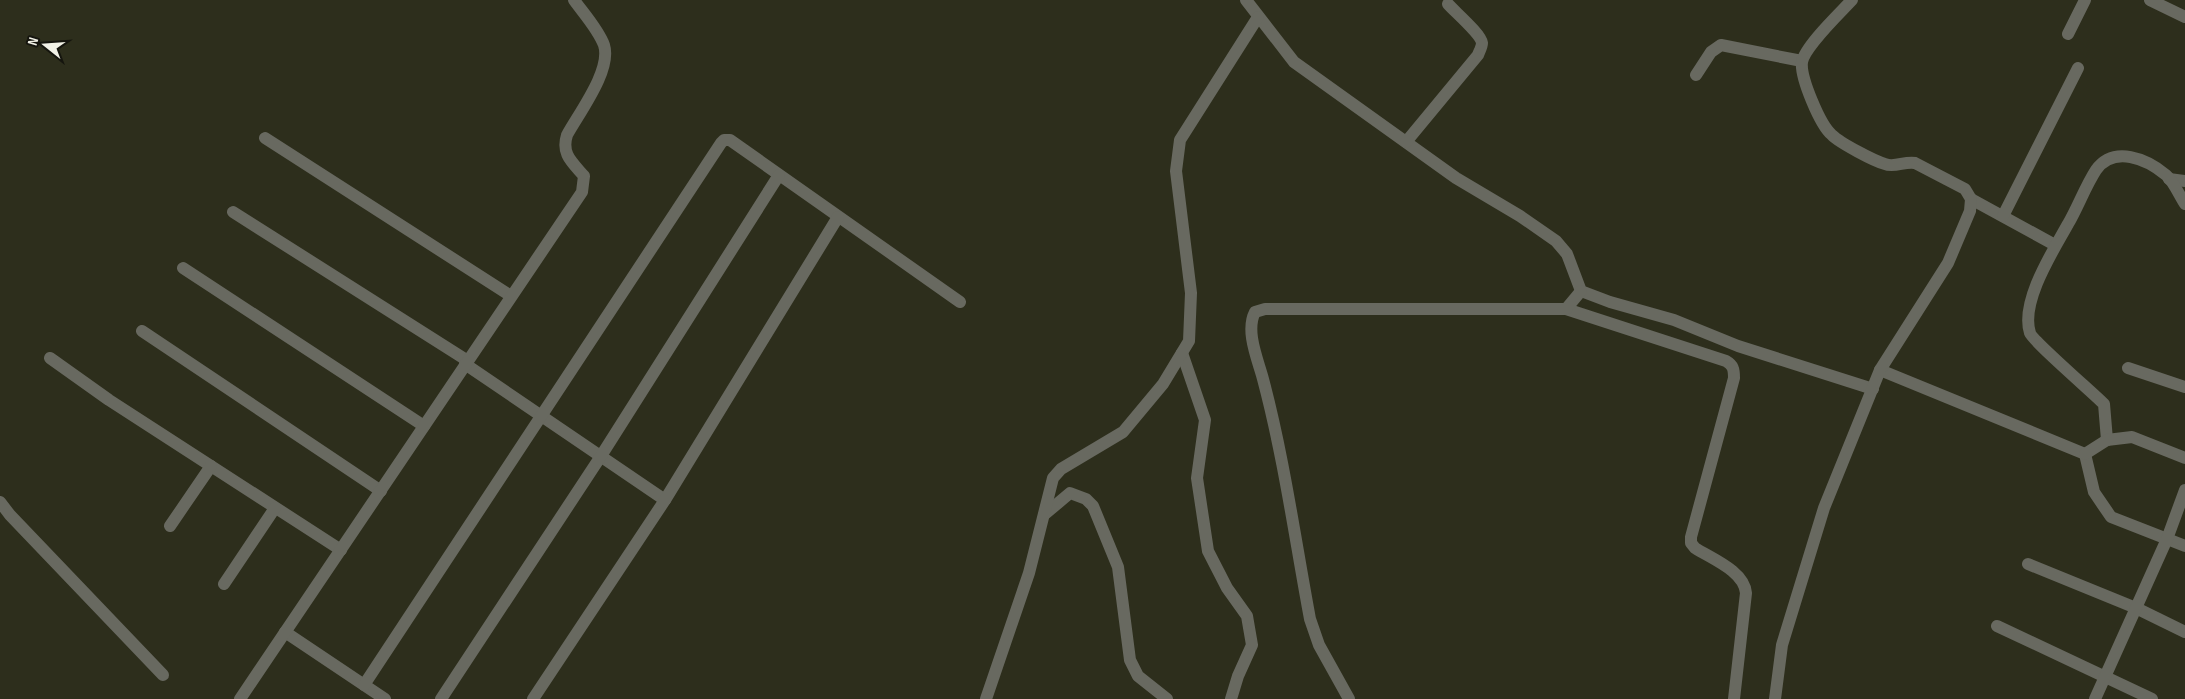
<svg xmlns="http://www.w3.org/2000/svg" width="2185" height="699" viewBox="0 0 2185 699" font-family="'Sofia Sans Condensed',sans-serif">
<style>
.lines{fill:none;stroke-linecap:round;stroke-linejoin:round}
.minor{stroke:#686960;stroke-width:12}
</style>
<rect width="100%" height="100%" fill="#2d2e1c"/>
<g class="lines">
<g class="minor">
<polyline points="1246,0 1294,62 1456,178 1520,216 1556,241 1567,254 1581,291 1610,302 1674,320 1738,346 1873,389"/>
<polyline points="2150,0 2185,17"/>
<polyline points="2068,34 2085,0"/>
<polyline points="1696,75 1711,52 1721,45 1802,61"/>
<polyline points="265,138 511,296"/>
<path d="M1406,142l72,-87c1,-3 4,-8 4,-12 -1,-9 -27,-31 -34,-39"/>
<polyline points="2169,179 2185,181"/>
<polyline points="1971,199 2055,245"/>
<polyline points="233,212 468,361"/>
<polyline points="2003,216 2078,68"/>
<polyline points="183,268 424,426"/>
<path d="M1566,309l160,52c7,4 8,8 8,17l-43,159v6l4,5c17,11 49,23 51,45l-12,106"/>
<polyline points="142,331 381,491"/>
<polyline points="1182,353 1205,420 1197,478 1208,551 1227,588 1247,616 1252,645 1238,676 1231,699"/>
<polyline points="50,358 109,400 341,550"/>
<polyline points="465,364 665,500"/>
<polyline points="2128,368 2185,387"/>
<polyline points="1880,370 2085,454 2094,492 2111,517 2185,546"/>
<path d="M2107,440l-3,-36c-11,-11 -71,-63 -74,-71 -10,-31 23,-82 38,-109 10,-17 17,-37 28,-54 18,-25 51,-11 70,5 8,7 13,20 19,29"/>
<polyline points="2085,454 2107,440 2132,437 2185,458"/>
<polyline points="0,502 10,515 163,675"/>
<polyline points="1045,514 1070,493 1086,499 1093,506 1118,567 1130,660 1138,676 1167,699"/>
<polyline points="170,526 211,466"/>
<polyline points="2028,564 2136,608 2185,632"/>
<polyline points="224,584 275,508"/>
<polyline points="1997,626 2152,699"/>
<polyline points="285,632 385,699"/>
<polyline points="364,685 721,143 724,140 730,140 960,302"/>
<path d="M240,699l342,-507 2,-16c-12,-14 -23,-22 -17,-41 12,-22 45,-65 37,-90 -6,-16 -20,-31 -30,-45"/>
<polyline points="441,699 601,456 779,175"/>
<polyline points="533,699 665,500 838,217"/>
<polyline points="986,699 1029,573 1053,478 1061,469 1123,432 1163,384 1189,341 1191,293 1176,171 1180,140 1258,17"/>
<path d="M1349,699l-30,-54 -9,-26c-15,-80 -26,-161 -47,-240 -5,-19 -18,-48 -8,-67l10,-3h301l15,-18"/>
<path d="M1775,699l7,-54 42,-137 56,-138 68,-107 22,-52 1,-12 -6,-10 -50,-26c-10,-2 -21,5 -30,1 -11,-3 -45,-21 -53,-29 -12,-10 -32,-58 -30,-73 3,-16 38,-49 50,-62"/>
<polyline points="2095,699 2167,539 2185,490"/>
</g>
</g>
<g transform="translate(45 45) rotate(287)" stroke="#15150e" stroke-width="4" paint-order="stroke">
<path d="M0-4L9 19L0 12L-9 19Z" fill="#f1f1e6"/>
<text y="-8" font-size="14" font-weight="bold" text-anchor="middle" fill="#f1f1e6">N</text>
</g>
</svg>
